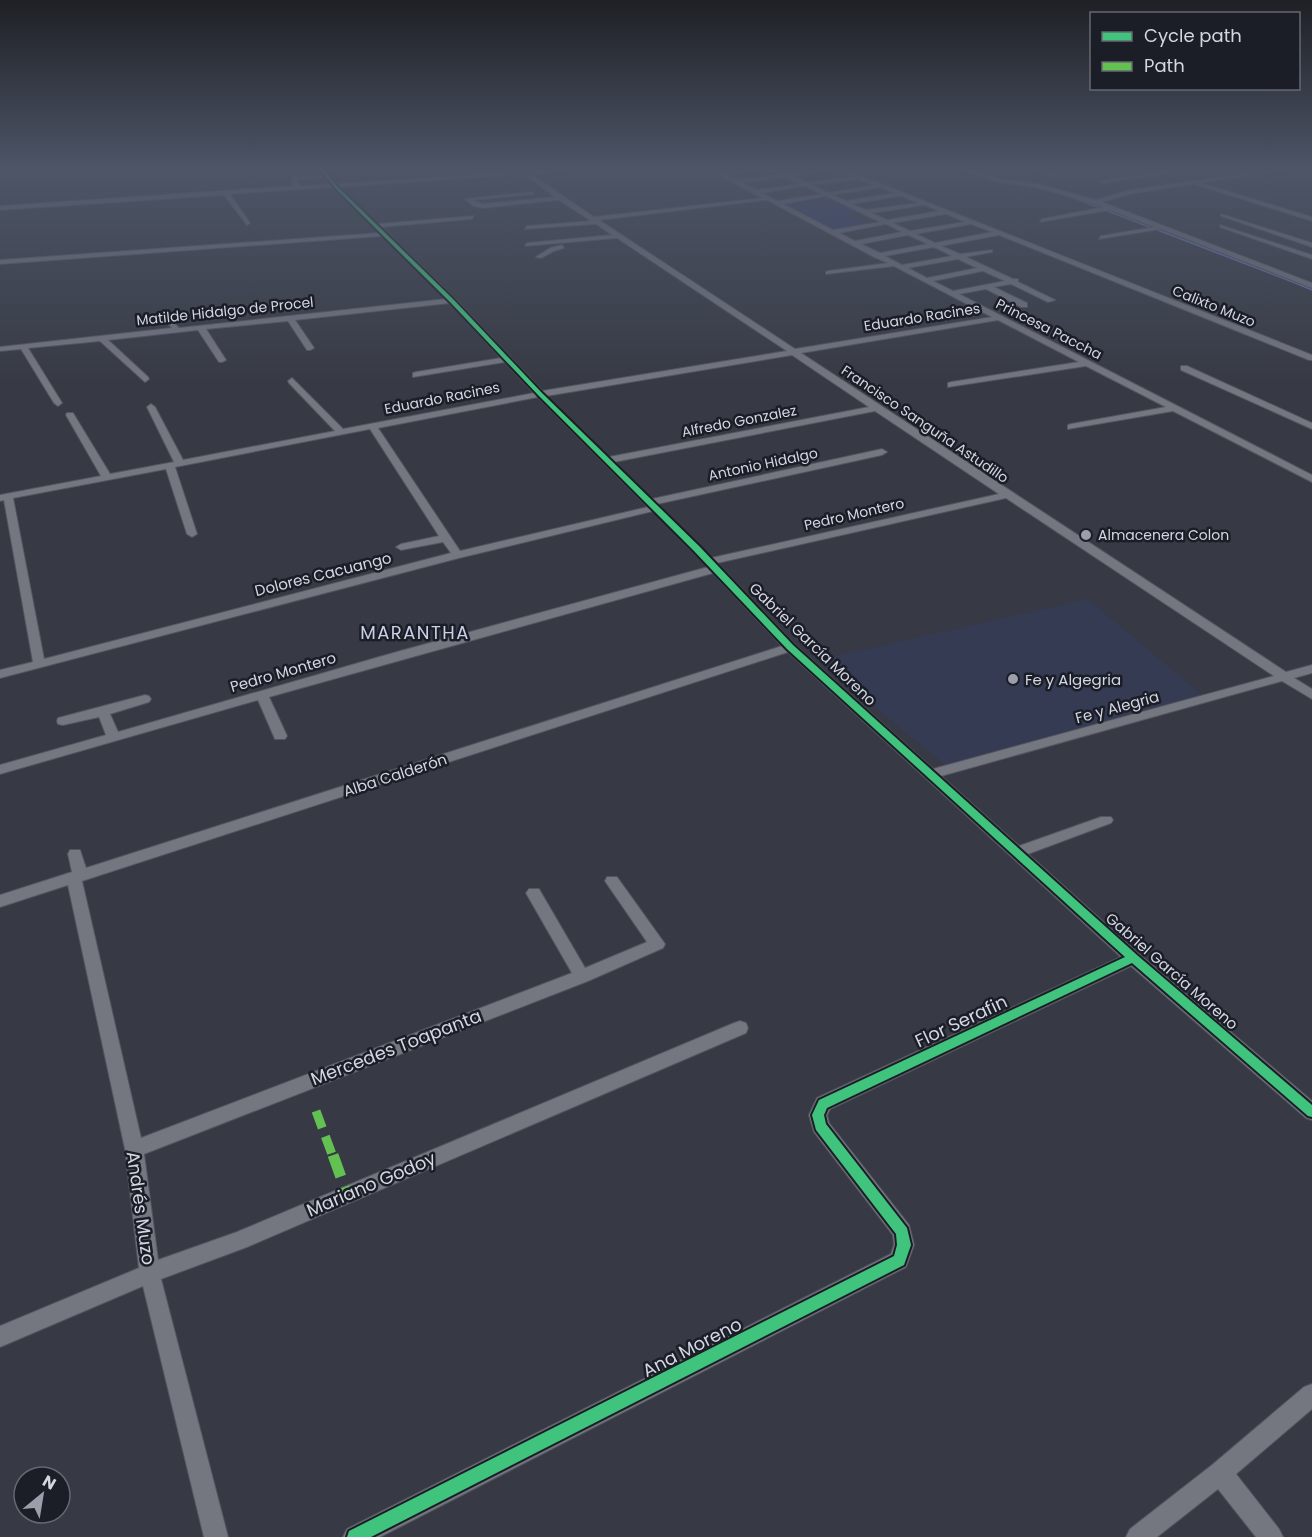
<svg xmlns="http://www.w3.org/2000/svg" width="1312" height="1537" viewBox="0 0 1312 1537" font-family="Poppins,sans-serif">
<style>
.built{fill:#343b53}
.green{fill:#343d6a}
.lines{fill:none;stroke-linecap:round;stroke-linejoin:round}
.stream-far1{stroke:#6876b6;stroke-width:2}
.stream{stroke:#6876b6;stroke-width:3}
.minor-casing{stroke:#53565f;stroke-width:2}
.minor{fill:#747680;fill-rule:evenodd}
.quiet-far1{stroke:#63c152;stroke-width:9;stroke-dasharray:18 9;stroke-linecap:butt}
.quiet{stroke:#63c152;stroke-width:11;stroke-dasharray:23 11;stroke-linecap:butt}
.cycleway-casing{stroke:#1b1e27;stroke-width:4}
.cycleway{fill:#40c37c;fill-rule:evenodd}
.poi-dot{fill:#9c9fab;stroke:#1b1e27;stroke-width:2}
.labels{text-anchor:middle;dominant-baseline:central;stroke-width:5;stroke-linejoin:round;paint-order:stroke}
.far-street-label{font-size:14px;fill:#d3d6e3;stroke:#1b1e27}
.far-poi-label{font-size:14px;fill:#d3d6e3;stroke:#1b1e27;text-anchor:start}
.street-label{font-size:15px;fill:#d3d6e3;stroke:#1b1e27}
.poi-label{font-size:15px;fill:#d3d6e3;stroke:#1b1e27;text-anchor:start}
.quarter-label{font-size:18px;letter-spacing:1.5px;fill:#c9d0e9;stroke:#1b1e27}
.near-street-label{font-size:18px;fill:#d3d6e3;stroke:#1b1e27}
</style>
<rect width="100%" height="100%" fill="#373a44"/>
<polygon class="built" points="1088,599 1207,699 950,769 818,660"/>
<polygon class="green" points="826,196 861,213 847,216 865,225 832,231 779,203"/>
<g class="lines">
<polyline class="stream-far1" points="1077,199 1304,286"/>
<polyline class="stream" points="1300,284 1312,289"/>
<defs>
<g id="minor">
<path d="M318,169h6l12,15 184,-13 -2,-2h62l-49,5 63,43 168,-19 -54,-29 14,3 44,-3 -39,6 10,5 43,-6 -10,-5h8l9,4 48,-4 -42,7 14,7 45,-7 -16,-7h8l468,186v5h-3l-310,-125 -58,11 19,8 32,-4v2l-26,5 47,22h5v3l37,18 -7,2 -37,-18 -17,3 33,16v4h-6l-35,-18 -27,5 353,181v7l-139,-71 -105,18v-4l3,-1 95,-17 -80,-41 -138,21v-4l3,-1 128,-20 -81,-42 -197,33 485,319 26,-7v8l-18,5 18,11v10l-30,-18 -341,95 78,70 82,-29h10l2,3 -2,3 -83,31 111,100 173,147v19l-6,-2 -175,-152 -301,143 -3,6 2,8 80,102 5,20 -8,22 -526,270h-37l4,-8 544,-275 3,-9 -1,-10 -79,-103 -5,-17 8,-17 304,-141 -333,-305 -706,229 59,257 431,-165 -46,-80 3,-4h10l46,79 62,-26 -42,-61 2,-4h10l48,67 -2,4 -75,33 -444,173 14,106 79,-28 497,-209 6,-2 6,2 2,5 -2,5 -499,214 -86,32 67,258h-24l-61,-251 -143,61v-21l139,-58 -14,-119 -57,-264 -68,22v-12l72,-23 -4,-18 2,-4h10l6,18 696,-222 -69,-73 -444,124 18,39 -2,3h-10l-17,-39 -258,74v-9l106,-30 -7,-18 -36,8 -5,-1 -1,-3 1,-3 87,-23 4,1 2,3 -2,3 -39,12 8,18 275,-79 315,-86 -55,-56 -194,47 -459,120v-8l33,-8 -29,-162 -4,1v-6l101,-19 -35,-61 1,-2h6l37,61 64,-12 -27,-55 4,-3 4,3 28,53 152,-29 -46,-48 -1,-2 4,-3 51,51 191,-36 -29,-31 -92,15v-4l3,-1 85,-14 -51,-55 -155,17 19,28 -4,2h-3l-19,-29 -82,8 20,31 -4,2h-3l-21,-32 -90,10 40,37 1,2 -4,3 -45,-41 -72,7 34,55 -4,3 -4,-3 -33,-54 -21,2v-4l172,-19 -11,-12 4,-2 14,14 267,-29 -64,-63 -382,28v-4l379,-27 -46,-46 -103,7 20,29 -3,2 -23,-30 -224,15v-4l294,-20 -2,-9 31,-2zM524,174l31,23 -72,7 -10,-4 61,-6 -3,-2 -66,7 8,7 10,2 76,-8 32,21 -64,5 -2,3 71,-5 16,11 -85,8 -2,3 92,-8 170,113 -245,40 -87,-92 -74,-72 91,-8 2,-3 -97,8 -38,-37zM786,177l13,7 -43,6 -13,-7zM325,178l5,6 -30,2 -3,-6zM858,179l16,6 -46,8 -16,-8zM805,186l16,8 -44,7 -15,-8zM880,187l14,6 -48,8 -13,-6zM826,196l54,26 -47,8 -50,-26zM900,196l18,7 -52,7 -14,-6zM767,200l107,57 14,6 -60,8 -2,1v2l68,-8 98,51 -197,32 -196,-129zM925,205l14,6 -52,9 -15,-7zM946,214l19,8 -55,9 -17,-8zM886,224l16,8 -47,9 -16,-8zM971,224l21,8 -57,11 -19,-9zM908,235l20,9 -48,9 -19,-9zM934,247l18,9 -50,9 -17,-9zM958,259l19,9 -50,10 -19,-10zM983,271l22,10 -52,10 -20,-10zM792,355l77,52 -260,50 -63,-61zM538,397l110,110 -188,44 -82,-123zM875,411l124,83 -288,64 -54,-54 225,-49 5,-3 -5,-3 -230,50 -38,-37zM370,429l69,107 -38,8 -5,3 5,3 42,-8 8,11 -407,106 -31,-161 153,-29 21,65 5,3 5,-3 -22,-67zM1006,498l268,178 -341,93 -139,-125 -77,-81z"/>
<polygon points="958,169 967,169 1002,179 1039,184 1096,200 1129,190 1277,169 1292,169 1201,183 1312,217 1312,221 1194,184 1130,194 1102,202 1312,283 1312,288 1161,229 1099,239 1101,236 1154,227 1110,210 1040,222 1042,219 1104,207 1039,188 999,182"/>
<polygon points="1028,169 1038,169 1056,175 1053,177"/>
<polygon points="1169,170 1171,173 1103,183 1100,181"/>
<polygon points="1221,214 1312,243 1312,247 1221,216"/>
<polygon points="1220,225 1312,255 1312,259 1220,227"/>
<polygon points="562,245 564,248 554,251 541,258 536,257 550,248"/>
<polygon points="1181,366 1187,366 1312,423 1312,429 1181,370"/>
<polygon points="1312,1384 1312,1409 1236,1474 1279,1529 1283,1537 1256,1537 1218,1489 1157,1537 1126,1537 1130,1529 1212,1465 1304,1387"/>
</g>
</defs>
<use href="#minor" class="minor-casing"/>
<use href="#minor" class="minor"/>
<polyline class="quiet-far1" points="316,1111 333,1157"/>
<polyline class="quiet" points="333,1155 347,1194"/>
<defs>
<polygon id="cycleway" points="319,169 323,169 337,186 454,300 542,393 700,547 793,645 1137,955 1312,1105 1312,1117 1308,1116 1132,963 827,1108 824,1115 826,1124 907,1228 911,1245 904,1265 371,1537 347,1537 349,1531 894,1256 897,1245 896,1234 816,1130 812,1115 819,1100 1125,957 787,649 694,551 538,395 450,302 335,188"/>
</defs>
<use href="#cycleway" class="cycleway-casing"/>
<use href="#cycleway" class="cycleway"/>
</g>
<linearGradient id="sky" x2="0" y2="1"><stop stop-color="#1e2025"/><stop offset="0.44" stop-color="#4d5567"/><stop offset="1" stop-color="#4d5567" stop-opacity="0"/></linearGradient>
<rect width="1312" height="384" fill="url(#sky)"/>
<g class="poi-dot">
<circle cx="1086" cy="535" r="6"/>
<circle cx="1013" cy="679" r="6"/>
</g>
<g class="labels">
<g class="far-street-label">
<text transform="translate(1214 306) rotate(22)">Calixto Muzo</text>
<text transform="translate(225 311) rotate(-6)">Matilde Hidalgo de Procel</text>
<text transform="translate(922 317) rotate(-9)">Eduardo Racines</text>
<text transform="translate(1049 329) rotate(27)">Princesa Paccha</text>
<text transform="translate(442 398) rotate(-11)">Eduardo Racines</text>
<text transform="translate(739 421) rotate(-11)">Alfredo Gonzalez</text>
<text transform="translate(925 424) rotate(34)">Francisco Sanguña Astudillo</text>
<text transform="translate(763 464) rotate(-12)">Antonio Hidalgo</text>
<text transform="translate(854 514) rotate(-13)">Pedro Montero</text>
</g>
<g class="far-poi-label">
<text x="1098" y="535">Almacenera Colon</text>
</g>
<g class="street-label">
<text transform="translate(323 574) rotate(-14)">Dolores Cacuango</text>
<text transform="translate(813 644) rotate(44)">Gabriel García Moreno</text>
<text transform="translate(283 672) rotate(-16)">Pedro Montero</text>
<text transform="translate(1117 707) rotate(-15)">Fe y Alegria</text>
<text transform="translate(395 775) rotate(-18)">Alba Calderón</text>
<text transform="translate(1172 971) rotate(41)">Gabriel García Moreno</text>
</g>
<g class="poi-label">
<text x="1025" y="679">Fe y Algegria</text>
</g>
<g class="quarter-label">
<text x="415" y="632">MARANTHA</text>
</g>
<g class="near-street-label">
<text transform="translate(961 1021) rotate(-25)">Flor Serafin</text>
<text transform="translate(396 1047) rotate(-21)">Mercedes Toapanta</text>
<text transform="translate(371 1184) rotate(-23)">Mariano Godoy</text>
<text transform="translate(141 1208) rotate(82)">Andrés Muzo</text>
<text transform="translate(692 1347) rotate(-27)">Ana Moreno</text>
</g>
</g>
<rect x="1090" y="12" width="210" height="78" fill="#1b1e27" stroke="#656872" stroke-width="1.5"/>
<rect x="1102" y="32" width="30" height="9" fill="#40c37c" stroke="#656872" stroke-width="1.5"/>
<text x="1144" y="42" font-size="18" fill="#d3d6e3">Cycle path</text>
<rect x="1102" y="62" width="30" height="9" fill="#63c152" stroke="#656872" stroke-width="1.5"/>
<text x="1144" y="72" font-size="18" fill="#d3d6e3">Path</text>
<g transform="translate(42 1495) rotate(30)"><circle r="28" fill="#1b1e27" stroke="#656872" stroke-width="1.5"/>
<path d="M0-4.5L10 22L0 15L-10 22Z" fill="#9c9fab"/>
<text y="-9" font-size="16" font-weight="bold" text-anchor="middle" fill="#d3d6e3">N</text>
</g>
</svg>
